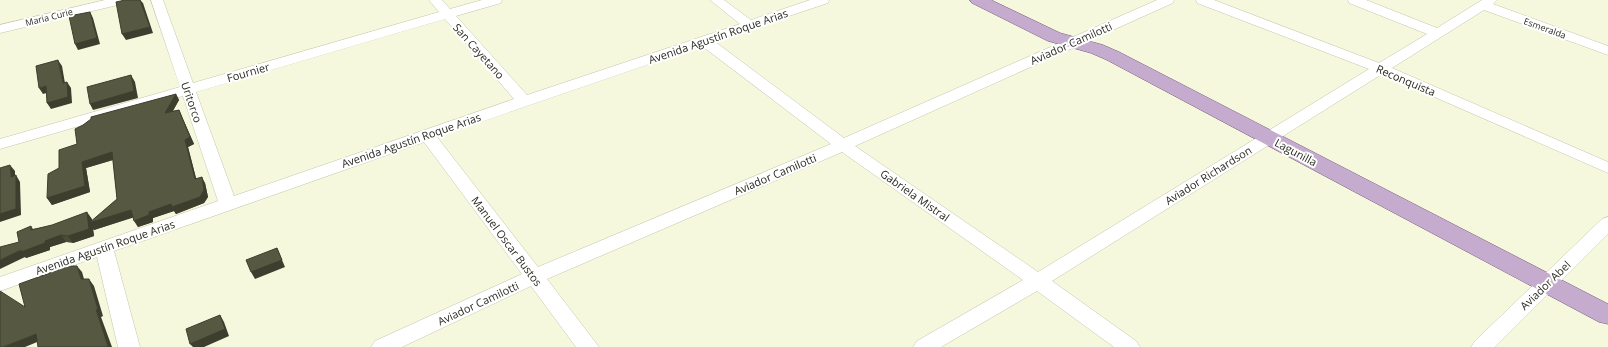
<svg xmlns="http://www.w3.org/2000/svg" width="1608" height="347" viewBox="0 0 1608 347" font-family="'Open Sans',sans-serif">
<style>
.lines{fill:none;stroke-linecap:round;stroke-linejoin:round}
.minor-casing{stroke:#c4c5ab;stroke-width:1}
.major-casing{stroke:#765b7e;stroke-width:1}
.minor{fill:#fff;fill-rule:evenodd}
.major{fill:#c5accf;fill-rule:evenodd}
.wall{fill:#4b4c38}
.shaded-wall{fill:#3d3e2e}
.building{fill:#575841;stroke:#3d3e2e}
.labels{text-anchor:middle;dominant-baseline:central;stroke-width:4;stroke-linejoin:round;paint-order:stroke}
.far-street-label{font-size:9px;fill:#2b2c22;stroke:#fff}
.street-label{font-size:11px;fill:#2b2c22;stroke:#fff}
</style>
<rect width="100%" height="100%" fill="#f6f8dd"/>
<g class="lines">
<defs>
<g id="minor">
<polygon points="105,0 127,0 126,3 0,33 0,25"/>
<path d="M151,0h12l30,83 246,-71 -10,-12h13l8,9 32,-9h20l-1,3 -45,13 71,79 213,-71 -30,-24h14l27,20 59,-20h19l-1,3 -114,38 130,97 313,-138h17l-1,3 -318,143 183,126 331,-203 -172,-66 -1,-3h18l165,63 48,-29 -78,-31 -1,-3h18l71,28 45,-28h15l-4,4 115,42v9l-124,-45 -92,58 216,94v11l-226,-99 -330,207 84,60 4,6h-26l-77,-56 -96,56h-28l4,-6 106,-61 -181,-128 -295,127 52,68h-23l-45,-61 -129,61h-31l4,-6 147,-67 -98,-132 -310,109 26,96h-22l-21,-90 -97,34v-14l218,-76 -35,-105 -183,53v-10l180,-52zM445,19l69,80 -280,97 -38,-104zM702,46l129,98 -293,123 -101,-130z"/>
<polygon points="1608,217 1608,234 1495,347 1471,347 1475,341 1602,219"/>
</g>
<polygon id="major" points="970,0 991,0 1060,33 1103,45 1119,52 1608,304 1608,324 1599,322 1107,60 1091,53 1048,41 972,3"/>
</defs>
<use href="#minor" class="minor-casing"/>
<use href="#major" class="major-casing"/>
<use href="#minor" class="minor"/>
<use href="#major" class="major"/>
</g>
<polygon class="wall" points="176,94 179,100 173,111 179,110 182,117 194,144 188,147 196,178 205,183 208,197 204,203 176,214 174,211 153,218 153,222 138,227 133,217 94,230 93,229 94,236 73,243 66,242 50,247 50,250 26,258 19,242 31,226 33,229 92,219 92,221 117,199 113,160 86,168 90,192 52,205 47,198 59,168 77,144"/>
<g class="shaded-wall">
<polygon points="140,0 143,3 153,33 126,40 122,34"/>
<polygon points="90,12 93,18 100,44 78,50 75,44"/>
<polygon points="58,60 62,66 66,89 63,83"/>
<polygon points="131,75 135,82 138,98 93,110 90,104"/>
<polygon points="67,82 71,88 72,103 51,109 47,103"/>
<polygon points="46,86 50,92 43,94 39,88"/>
<polygon points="176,94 179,100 168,119 165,113"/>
<polygon points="179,110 182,117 194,144 188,147 198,186 195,179 185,140"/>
<polygon points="112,152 116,159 86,168 90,192 52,205 47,198 82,162"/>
<polygon points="10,165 15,171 15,183 11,177"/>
<polygon points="16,175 20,182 21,215 0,222 0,214"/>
<polygon points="202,177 205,183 208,197 204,203 176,214 174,211 153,218 153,222 138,227 134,221 149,212 171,204"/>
<polygon points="131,210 135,217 94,230 93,229 94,236 73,243 68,236 87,212 92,219 92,222"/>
<polygon points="61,235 66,242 50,247 50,250 26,258 25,257 0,269 0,260 21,250"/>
<polygon points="277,248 285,267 255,279 251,272"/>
<polygon points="77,266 82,272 86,286 81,279"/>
<polygon points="89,279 94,286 103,316 101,317 112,347 108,347 96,310"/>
<polygon points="220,315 224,322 229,336 204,347 193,347 190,344"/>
<polygon points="36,334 42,340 25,347 3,347"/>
</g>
<g class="building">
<polygon points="125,0 140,0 150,27 122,34 116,2"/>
<polygon points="90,12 97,38 75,44 69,16"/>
<polygon points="58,60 63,83 67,82 68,97 47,103 46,86 39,88 36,66"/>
<polygon points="131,75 134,91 90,104 87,87"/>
<polygon points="176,94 165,113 179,110 190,137 185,140 195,179 202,177 204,190 200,197 172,207 171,204 149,212 149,215 134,221 131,210 89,223 117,199 112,152 82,162 85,186 47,198 48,174 59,168 59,150 77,144 75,129 83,125 91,119 91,117"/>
<polygon points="10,165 11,177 16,175 16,209 0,214 0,168"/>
<polygon points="87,212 89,229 68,236 61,235 45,241 45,243 21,252 21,250 0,260 0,247 19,242 17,232 31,226 31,230 52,225"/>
<polygon points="277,248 282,260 251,272 246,260"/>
<polygon points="69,266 77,266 81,279 89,279 98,309 96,310 106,340 108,347 38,347 36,334 3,347 0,347 0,291 25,307 19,284"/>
<polygon points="220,315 225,329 190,344 186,329"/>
</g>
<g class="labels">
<g class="far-street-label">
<text transform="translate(49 17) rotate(-14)">Maria Curie</text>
<text transform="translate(1545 28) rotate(20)">Esmeralda</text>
</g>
<g class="street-label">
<text transform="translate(718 36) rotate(-19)">Avenida Agustín Roque Arias</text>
<text transform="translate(1071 43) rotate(-24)">Aviador Camilotti</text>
<text transform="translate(479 51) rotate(48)">San Cayetano</text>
<text transform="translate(248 72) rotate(-16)">Fournier</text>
<text transform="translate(1406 80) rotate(23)">Reconquista</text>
<text transform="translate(192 102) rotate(71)">Uritorco</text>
<text transform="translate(411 140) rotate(-19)">Avenida Agustín Roque Arias</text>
<text transform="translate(1296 152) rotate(28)">Lagunilla</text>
<text transform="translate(775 174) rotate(-23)">Aviador Camilotti</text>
<text transform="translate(1208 175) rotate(-32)">Aviador Richardson</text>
<text transform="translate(915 195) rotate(35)">Gabriela Mistral</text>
<text transform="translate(507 241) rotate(53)">Manuel Oscar Bustos</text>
<text transform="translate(105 247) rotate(-19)">Avenida Agustín Roque Arias</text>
<text transform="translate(1545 285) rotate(-44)">Aviador Abel</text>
<text transform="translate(478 303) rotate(-25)">Aviador Camilotti</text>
</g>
</g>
</svg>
